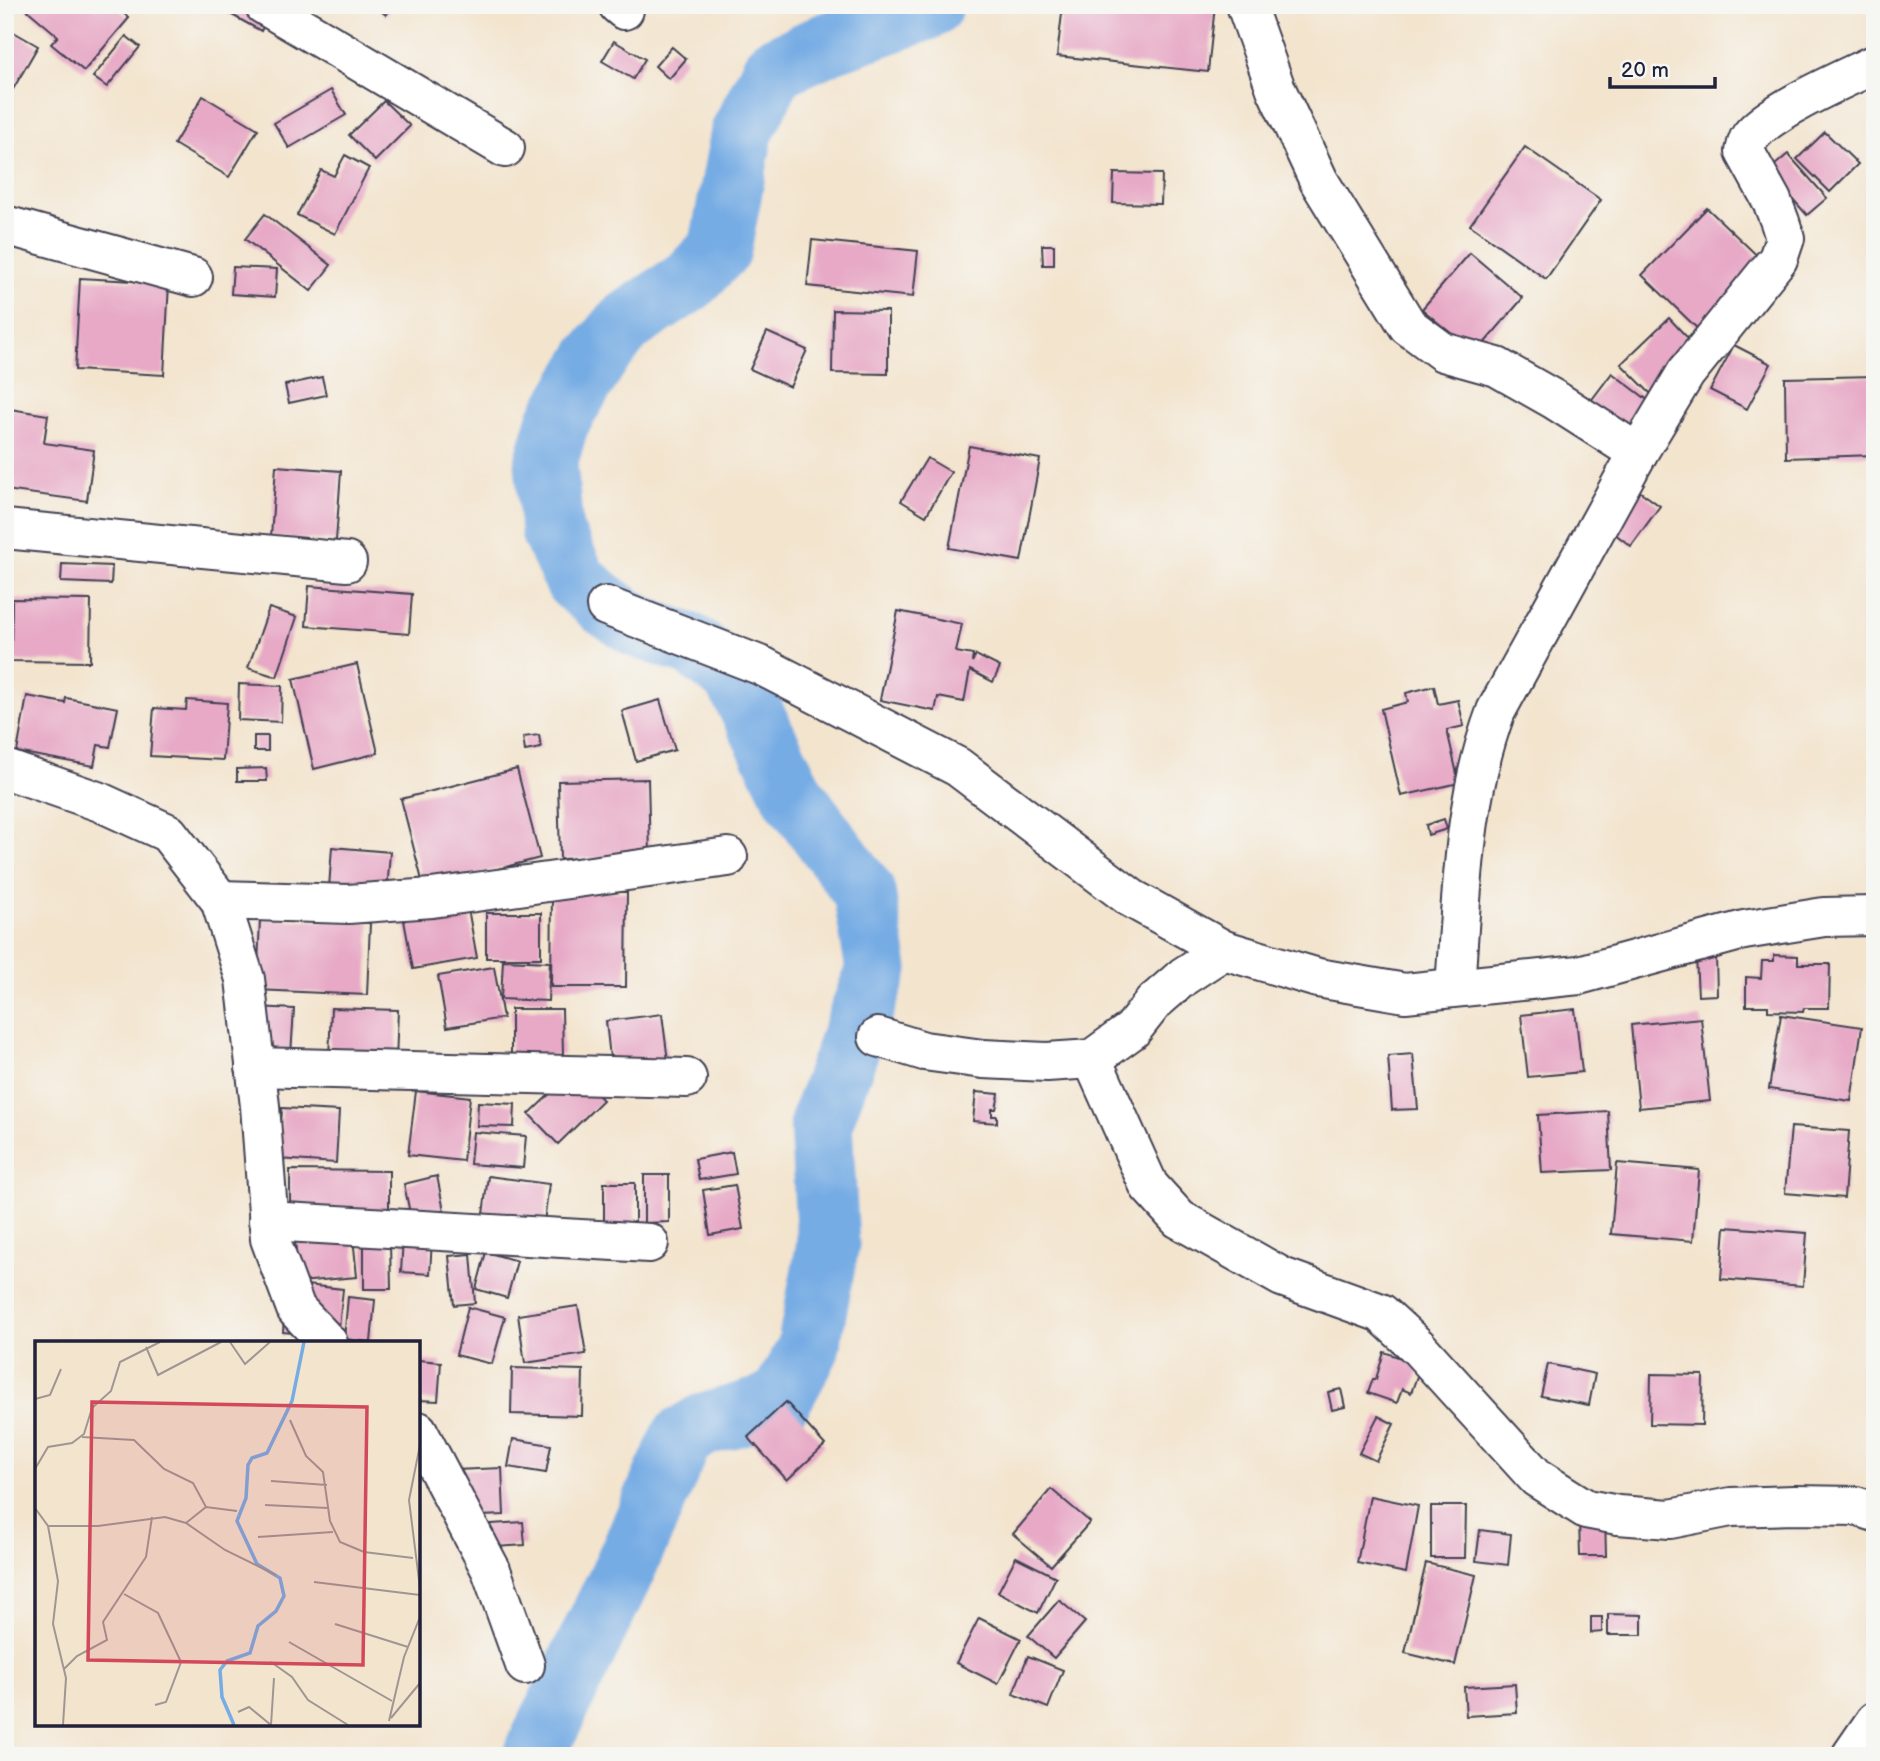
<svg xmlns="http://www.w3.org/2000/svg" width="1880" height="1761" viewBox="0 0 1880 1761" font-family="'Balsamiq Sans',sans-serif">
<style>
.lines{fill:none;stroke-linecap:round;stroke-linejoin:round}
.river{stroke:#76ace4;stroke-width:63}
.building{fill:#e7a9c6}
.minor-casing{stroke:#413f51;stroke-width:42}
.minor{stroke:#fff;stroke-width:38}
.inset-river{fill:none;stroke:#76ace4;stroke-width:3.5}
.inset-road{fill:none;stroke:#9f9693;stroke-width:2}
.view{fill:#d1495b;fill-opacity:0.15;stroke:#d1495b;stroke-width:3.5}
.inset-edge{fill:none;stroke:#22223b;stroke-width:3.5}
</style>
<rect width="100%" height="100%" fill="#f6f6f2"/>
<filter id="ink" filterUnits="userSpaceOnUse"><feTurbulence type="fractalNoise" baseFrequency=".0143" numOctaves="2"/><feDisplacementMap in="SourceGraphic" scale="14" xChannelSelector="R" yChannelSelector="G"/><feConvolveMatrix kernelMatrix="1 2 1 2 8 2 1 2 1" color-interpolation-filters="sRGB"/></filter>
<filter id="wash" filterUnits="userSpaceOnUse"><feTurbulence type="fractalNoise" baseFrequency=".00686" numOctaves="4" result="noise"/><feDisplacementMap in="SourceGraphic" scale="28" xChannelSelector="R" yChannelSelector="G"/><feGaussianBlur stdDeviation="1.57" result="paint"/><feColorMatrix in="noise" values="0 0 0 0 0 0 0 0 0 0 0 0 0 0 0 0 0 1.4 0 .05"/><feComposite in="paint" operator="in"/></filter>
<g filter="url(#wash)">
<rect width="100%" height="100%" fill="#f3e4ce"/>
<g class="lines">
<polyline class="river" points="534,1756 621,1576 682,1438 703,1425 762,1408 782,1397 808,1349 828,1244 821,1123 877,969 864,892 794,796 734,676 691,645 639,627 606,606 576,581 552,531 546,463 558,422 597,358 626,323 689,281 720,249 742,132 774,68 829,43 927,9 932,5"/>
</g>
<g id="blocks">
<g class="building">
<polygon points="30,5 91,5 96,9 99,5 114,5 129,18 84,71 51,44 58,36 26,9"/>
<polygon points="214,5 250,5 269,15 261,31"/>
<polygon points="374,5 394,5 386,15"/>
<polygon points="1063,5 1215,5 1208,72 1057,56"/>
<polygon points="5,27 38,46 5,103"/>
<polygon points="126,36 140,47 107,87 93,77"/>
<polygon points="614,41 645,59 633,79 602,61"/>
<polygon points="672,47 686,59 669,79 655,66"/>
<polygon points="331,90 346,115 289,148 274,123"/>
<polygon points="203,96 258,129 229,177 174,144"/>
<polygon points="384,101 410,126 375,161 349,135"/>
<polygon points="1825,132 1858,164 1830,192 1797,159"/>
<polygon points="1525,147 1601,200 1546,279 1470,225"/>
<polygon points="1788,154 1827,198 1807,215 1768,171"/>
<polygon points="345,155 369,168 335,234 297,215 321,170 334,176"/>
<polygon points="1114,173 1162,174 1161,204 1113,203"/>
<polygon points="1707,208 1767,265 1702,333 1642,275"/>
<polygon points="265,214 331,265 311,291 245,239"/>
<polygon points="812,240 918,251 913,297 807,286"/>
<polygon points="1042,245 1054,245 1054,265 1043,265"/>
<polygon points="1470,253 1523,298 1475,354 1422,309"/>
<polygon points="233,267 277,269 275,297 231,294"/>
<polygon points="80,278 169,283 164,375 75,370"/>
<polygon points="833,310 888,311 888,374 832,373"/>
<polygon points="1669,318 1698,349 1651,394 1621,364"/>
<polygon points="767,332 807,350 790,387 750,369"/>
<polygon points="1734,345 1771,364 1747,409 1710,390"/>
<polygon points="1612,373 1649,401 1621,438 1584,410"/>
<polygon points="1875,376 1875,455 1786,458 1785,378"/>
<polygon points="322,377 326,395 289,403 285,385"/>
<polygon points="10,409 48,415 44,443 94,450 87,501 5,490 5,437"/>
<polygon points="969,446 1040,459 1021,561 949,548"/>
<polygon points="927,458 951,472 926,516 901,501"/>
<polygon points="276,466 341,471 336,541 271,537"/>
<polygon points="1631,485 1660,506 1631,546 1602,524"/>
<polygon points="62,564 112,566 111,584 61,582"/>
<polygon points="309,586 412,594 409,634 306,626"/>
<polygon points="12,599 91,600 90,662 11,661"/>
<polygon points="269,608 297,617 277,677 248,668"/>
<polygon points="898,611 962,624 956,652 973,655 972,662 976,655 1000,667 993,682 970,670 964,702 938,697 935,711 880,700"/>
<polygon points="357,664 378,753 314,769 293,679"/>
<polygon points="239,684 282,686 281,722 238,720"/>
<polygon points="1434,686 1438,704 1458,700 1464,726 1447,730 1459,783 1401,796 1381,709 1408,702 1406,693"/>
<polygon points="27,696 65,703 66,698 118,708 110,747 98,745 94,766 17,752"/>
<polygon points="187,700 227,703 223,760 150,756 154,708 186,710"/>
<polygon points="660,700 675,750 636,761 622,711"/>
<polygon points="539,735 541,748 525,751 523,737"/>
<rect x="254" y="736" width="14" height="15"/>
<polygon points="266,768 267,781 237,781 237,769"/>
<polygon points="517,769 540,858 424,888 401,799"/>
<polygon points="648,779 650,856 560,859 558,781"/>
<polygon points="1444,819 1447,829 1428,835 1426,825"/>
<polygon points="332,847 390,852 387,892 329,888"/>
<polygon points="552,892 627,892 626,987 551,987"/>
<polygon points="467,903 477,958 413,969 403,915"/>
<rect x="486" y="913" width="55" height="45"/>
<polygon points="260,919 370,923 367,995 257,990"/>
<polygon points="1774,955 1798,956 1798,964 1830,964 1829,1008 1804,1008 1803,1012 1768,1011 1768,1006 1746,1006 1746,977 1761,978 1762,961 1774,961"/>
<polygon points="1716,956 1717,995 1698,996 1696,957"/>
<polygon points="503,960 550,962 548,1001 501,999"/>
<polygon points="494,967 503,1018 447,1027 438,976"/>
<polygon points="257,1007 294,1009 291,1055 254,1053"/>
<polygon points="331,1008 398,1010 396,1061 329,1059"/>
<polygon points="511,1009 562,1009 563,1055 511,1056"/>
<polygon points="1575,1009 1582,1072 1528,1077 1521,1015"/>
<polygon points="662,1014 668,1061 611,1067 606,1021"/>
<polygon points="1781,1015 1862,1027 1851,1101 1769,1089"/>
<polygon points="1701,1018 1710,1101 1639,1108 1631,1025"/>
<polygon points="1413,1054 1418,1109 1392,1110 1388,1056"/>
<polygon points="574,1071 603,1100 558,1144 529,1114"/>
<polygon points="416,1091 470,1097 463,1161 408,1155"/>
<polygon points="976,1092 999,1094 996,1109 992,1109 992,1116 997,1116 997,1123 973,1121"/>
<polygon points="478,1102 515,1104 514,1127 477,1126"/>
<polygon points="282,1108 339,1111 336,1163 279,1159"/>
<polygon points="1608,1111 1611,1170 1542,1173 1538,1115"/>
<polygon points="1791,1127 1849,1131 1844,1198 1785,1193"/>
<polygon points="473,1132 526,1136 523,1168 470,1164"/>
<polygon points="732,1152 736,1174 699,1180 695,1159"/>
<polygon points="1617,1163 1699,1170 1693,1241 1611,1234"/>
<polygon points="290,1170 389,1171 389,1217 290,1217"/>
<polygon points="644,1175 669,1175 669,1222 644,1223"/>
<polygon points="437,1176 445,1216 412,1223 404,1184"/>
<polygon points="488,1176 549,1184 543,1230 482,1222"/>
<rect x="604" y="1183" width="31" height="43"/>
<polygon points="735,1185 743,1229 710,1235 703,1190"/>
<polygon points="1725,1227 1807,1233 1803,1286 1721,1279"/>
<polygon points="353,1237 357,1277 299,1282 295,1241"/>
<polygon points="403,1238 432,1239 430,1274 401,1272"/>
<polygon points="390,1242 391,1289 364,1289 364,1243"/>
<polygon points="486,1252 517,1261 507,1298 476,1289"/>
<polygon points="471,1254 475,1303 454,1305 449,1256"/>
<polygon points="287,1283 343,1289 338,1337 283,1332"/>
<polygon points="348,1297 375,1300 371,1342 344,1339"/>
<polygon points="578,1306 586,1354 525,1363 518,1315"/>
<polygon points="468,1307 505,1317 492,1364 456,1355"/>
<polygon points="1384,1352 1421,1365 1411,1393 1402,1389 1397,1403 1368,1393 1373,1379 1376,1379"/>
<polygon points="418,1360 441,1362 438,1401 418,1400"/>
<polygon points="1548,1364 1595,1374 1589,1405 1541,1396"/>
<polygon points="512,1368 583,1370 582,1416 511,1414"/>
<polygon points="1651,1374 1703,1375 1702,1425 1650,1424"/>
<polygon points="1341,1389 1345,1407 1332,1410 1328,1392"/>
<polygon points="786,1402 825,1445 787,1480 748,1437"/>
<polygon points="1378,1416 1394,1424 1376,1461 1359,1453"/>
<polygon points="513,1439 551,1445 546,1473 508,1467"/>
<polygon points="502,1468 504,1515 456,1517 455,1470"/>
<polygon points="1051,1489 1090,1522 1051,1566 1013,1534"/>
<polygon points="1370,1496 1418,1506 1406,1573 1357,1563"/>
<polygon points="1431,1506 1466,1506 1465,1558 1431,1558"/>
<polygon points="1579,1517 1605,1517 1606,1556 1580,1556"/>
<polygon points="523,1522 525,1545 479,1548 477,1525"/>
<polygon points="1480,1530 1511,1534 1508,1565 1476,1561"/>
<polygon points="1016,1557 1056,1577 1038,1613 998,1592"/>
<polygon points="1426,1563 1476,1575 1455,1665 1405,1653"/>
<polygon points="1059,1600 1085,1622 1054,1658 1028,1636"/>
<polygon points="1608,1614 1642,1615 1642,1635 1608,1635"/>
<polygon points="1591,1617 1602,1617 1602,1632 1591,1633"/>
<polygon points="979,1618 1021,1639 998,1684 956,1663"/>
<polygon points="1028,1656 1063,1670 1048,1708 1013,1694"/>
<polygon points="1515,1684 1517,1713 1466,1716 1464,1687"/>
</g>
</g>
</g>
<g filter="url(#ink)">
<use href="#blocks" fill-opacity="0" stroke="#413f51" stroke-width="2"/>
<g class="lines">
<defs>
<g id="minor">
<polyline points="264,5 505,148"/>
<polyline points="618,5 624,10"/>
<polyline points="1246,5 1276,89 1319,181 1408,326 1443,352 1497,367 1555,400 1638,453"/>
<polyline points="5,225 193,277"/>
<polyline points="5,529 347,562"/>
<polyline points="606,606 762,666 958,767 1131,898 1224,950 1318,978 1405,993 1579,975 1744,930 1824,917 1875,916"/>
<polyline points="5,769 100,802 168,833 220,900 245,979 260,1106 270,1239 296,1309 328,1343"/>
<polyline points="220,900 348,904 432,898 728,857"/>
<path d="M1455,987c7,-93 8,-188 41,-276l142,-258 48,-80 92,-114 7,-21 -5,-16 -8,-21 -27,-49c1,-5 2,-11 5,-15 19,-26 94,-58 125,-73"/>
<polyline points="878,1037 924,1051 983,1059 1047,1062 1092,1059 1132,1030 1154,1002 1184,976 1224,950"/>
<polyline points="1092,1059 1149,1186 1179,1219 1282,1277 1381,1313 1418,1347 1537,1478 1586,1509 1618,1515 1670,1519 1731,1507 1794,1505 1856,1506 1875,1512"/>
<polyline points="255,1067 687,1078"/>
<polyline points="268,1221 649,1243"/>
<polyline points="418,1431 491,1570 525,1665"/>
<polyline points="1851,1756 1875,1721"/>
</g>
</defs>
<use href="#minor" class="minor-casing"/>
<use href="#minor" class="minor"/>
</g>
</g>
<g transform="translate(35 1341)">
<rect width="385" height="385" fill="#f3e4ce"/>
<path class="inset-river" d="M199,384l-12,-28 -2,-27 7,-9 23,-8 8,-27 18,-15 8,-15 -4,-18 -23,-14 -20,-43 9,-23 2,-33 4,-7 15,-5 25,-52 12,-59"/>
<path class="inset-road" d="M195,1l15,22 25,-22M111,6l12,28 63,-33M0,58l15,-4 11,-26M255,79l16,36 17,16 7,49 10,21 24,10 49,6M47,96l52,3 30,29 29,14 13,24M385,104l-11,55 11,88M0,128l13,-22 24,-4 12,-9 8,-26 19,-17 9,-29 40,-20M236,140l56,4M230,164l63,3M0,167l13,18 10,55 -5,43 13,54 -3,47M151,182l20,-16 31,4M13,185h50l67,-9 21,6 39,27 51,25M223,196l75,-5M279,241l106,13M89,253l34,19 23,49 -15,40 -11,3M300,283l73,23M254,301l103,59M236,321l21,15 16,23 40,25M29,328l13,-13 30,-16 -4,-18 43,-65 6,-40M203,371l11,-5 22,18M356,377l29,-35M354,380l15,-64 16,-40M236,384l3,-47"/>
<path class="view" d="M57,61l275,5 -4,258 -275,-5z"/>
<rect width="385" height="385" class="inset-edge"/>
</g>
<rect width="1880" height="1761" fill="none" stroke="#f6f6f2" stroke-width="28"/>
<path d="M1610 77v10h105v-10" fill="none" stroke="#22223b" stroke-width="3.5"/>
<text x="1621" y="77" font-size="21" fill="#22223b" stroke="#f6f6f2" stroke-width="5" paint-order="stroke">20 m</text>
</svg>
